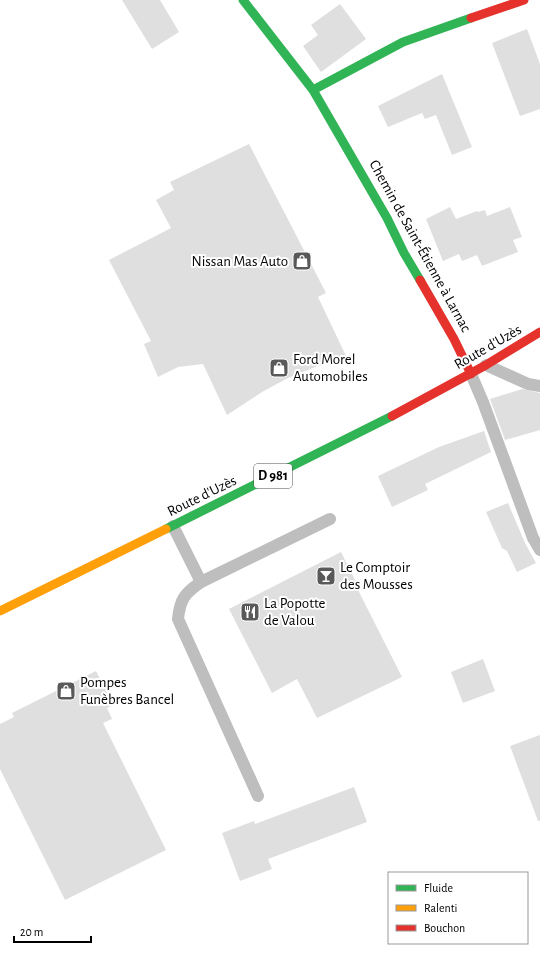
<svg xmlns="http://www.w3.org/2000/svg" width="540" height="956" viewBox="0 0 540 956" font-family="'Alegreya Sans',sans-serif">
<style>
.building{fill:#dfdfdf}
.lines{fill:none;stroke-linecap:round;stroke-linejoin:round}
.lane{stroke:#bebebe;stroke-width:12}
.fast{stroke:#30b455;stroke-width:9}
.slow{stroke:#ff9f0a;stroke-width:9}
.jam{stroke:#e5322d;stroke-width:9}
.labels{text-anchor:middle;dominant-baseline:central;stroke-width:4;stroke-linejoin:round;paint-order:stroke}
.shield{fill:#fff;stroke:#4c4c4c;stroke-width:1}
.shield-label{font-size:14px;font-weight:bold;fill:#000}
.street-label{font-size:15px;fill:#000;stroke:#fff}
.poi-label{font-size:15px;fill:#000;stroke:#fff;text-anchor:start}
</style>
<rect width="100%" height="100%" fill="#fff"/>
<g class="building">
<polygon points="122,0 160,0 179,32 152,49"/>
<polygon points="340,4 366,39 321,72 303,46 318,35 311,25"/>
<polygon points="527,29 540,64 540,109 520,116 492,43"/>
<polygon points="442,74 472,147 452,155 436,115 425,119 422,113 388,127 378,106"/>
<polygon points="249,144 326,293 318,297 347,358 315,367 288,378 262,392 227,415 203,364 178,367 158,377 144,344 151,341 109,260 171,228 156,200 174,190 170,182"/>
<polygon points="450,207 456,219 477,211 478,212 485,210 487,216 510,207 522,237 513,240 518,252 482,266 477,255 462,261 459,254 443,261 426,219"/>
<polygon points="522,389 540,393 540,430 505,440 490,399"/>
<polygon points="484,431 491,452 425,484 428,490 392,507 378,476 439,447"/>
<polygon points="508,503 525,543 536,563 517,572 507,551 502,548 486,512"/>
<polygon points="341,552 358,586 356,586 402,677 317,718 297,679 272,693 229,609"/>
<polygon points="483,659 495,691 463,703 451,672"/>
<polygon points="96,671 113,705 107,708 112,719 103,723 166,850 65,900 0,769 0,724 14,717 12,713"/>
<polygon points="540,735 540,821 538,821 510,746"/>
<polygon points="354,787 367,822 268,859 272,869 240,881 222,833 254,821 255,824"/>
</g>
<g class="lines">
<g class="lane">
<polyline points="486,365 528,384 540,386"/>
<polyline points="471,374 483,402 533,538 540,550"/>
<polyline points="173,526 201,582 330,519"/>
<path d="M201,582c-16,11 -21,17 -23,37l80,177"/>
</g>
<g class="fast">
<polyline points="243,0 313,90 387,218 404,253 420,280"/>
<polyline points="313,90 403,42 471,18"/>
<polyline points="166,529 392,416"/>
</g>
<polyline class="slow" points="0,611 166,529"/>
<g class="jam">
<polyline points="471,18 524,0"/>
<polyline points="420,280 454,339 471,374"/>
<polyline points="392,416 486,365 540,332"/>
</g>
</g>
<defs>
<symbol id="shop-square" viewBox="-11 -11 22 22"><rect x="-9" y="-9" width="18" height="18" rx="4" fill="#595959" stroke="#fff"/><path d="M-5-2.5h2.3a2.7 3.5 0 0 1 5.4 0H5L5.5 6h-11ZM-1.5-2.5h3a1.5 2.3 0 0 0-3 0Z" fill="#fff"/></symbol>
<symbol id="bar-square" viewBox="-11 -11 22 22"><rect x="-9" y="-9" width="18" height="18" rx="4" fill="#595959" stroke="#fff"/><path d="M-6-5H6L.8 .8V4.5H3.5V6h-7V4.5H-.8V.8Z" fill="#fff"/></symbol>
<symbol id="restaurant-square" viewBox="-11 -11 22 22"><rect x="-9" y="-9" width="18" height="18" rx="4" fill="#595959" stroke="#fff"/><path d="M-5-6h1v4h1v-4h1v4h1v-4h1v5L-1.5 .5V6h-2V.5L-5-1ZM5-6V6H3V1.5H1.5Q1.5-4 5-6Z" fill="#fff"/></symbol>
</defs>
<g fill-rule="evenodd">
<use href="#shop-square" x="291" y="250" width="22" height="22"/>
<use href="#shop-square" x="268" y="357" width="22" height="22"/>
<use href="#bar-square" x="315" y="565" width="22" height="22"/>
<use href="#restaurant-square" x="239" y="601" width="22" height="22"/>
<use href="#shop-square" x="55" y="680" width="22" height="22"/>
</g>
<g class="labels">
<rect class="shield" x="254" y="464" width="38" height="24" rx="3"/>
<g class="shield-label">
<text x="273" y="476">D 981</text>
</g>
<g class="street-label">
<text transform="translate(420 246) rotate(61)">Chemin de Saint-Étienne à Larnac</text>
<text transform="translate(488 347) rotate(-30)">Route d'Uzès</text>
<text transform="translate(202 496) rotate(-26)">Route d'Uzès</text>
</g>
<g class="poi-label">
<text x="288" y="261" text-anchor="end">Nissan Mas Auto</text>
<text x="293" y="359">Ford Morel<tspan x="293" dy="17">Automobiles</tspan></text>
<text x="340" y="567">Le Comptoir<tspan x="340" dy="17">des Mousses</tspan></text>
<text x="264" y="603">La Popotte<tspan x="264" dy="17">de Valou</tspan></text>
<text x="80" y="682">Pompes<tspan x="80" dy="17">Funèbres Bancel</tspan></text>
</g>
</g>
<rect x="388" y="872" width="140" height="72" fill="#ffffff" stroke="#999999"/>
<rect x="396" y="885" width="20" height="6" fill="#30b455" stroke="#999999"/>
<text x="424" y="892" font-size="12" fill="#000000">Fluide</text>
<rect x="396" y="905" width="20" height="6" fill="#ff9f0a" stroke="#999999"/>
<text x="424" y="912" font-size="12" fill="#000000">Ralenti</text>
<rect x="396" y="925" width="20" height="6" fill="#e5322d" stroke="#999999"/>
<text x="424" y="932" font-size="12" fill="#000000">Bouchon</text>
<path d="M14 936v6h77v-6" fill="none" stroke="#000000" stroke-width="2"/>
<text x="20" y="936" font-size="12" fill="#000000" stroke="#ffffff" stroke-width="3" paint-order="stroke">20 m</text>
</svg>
